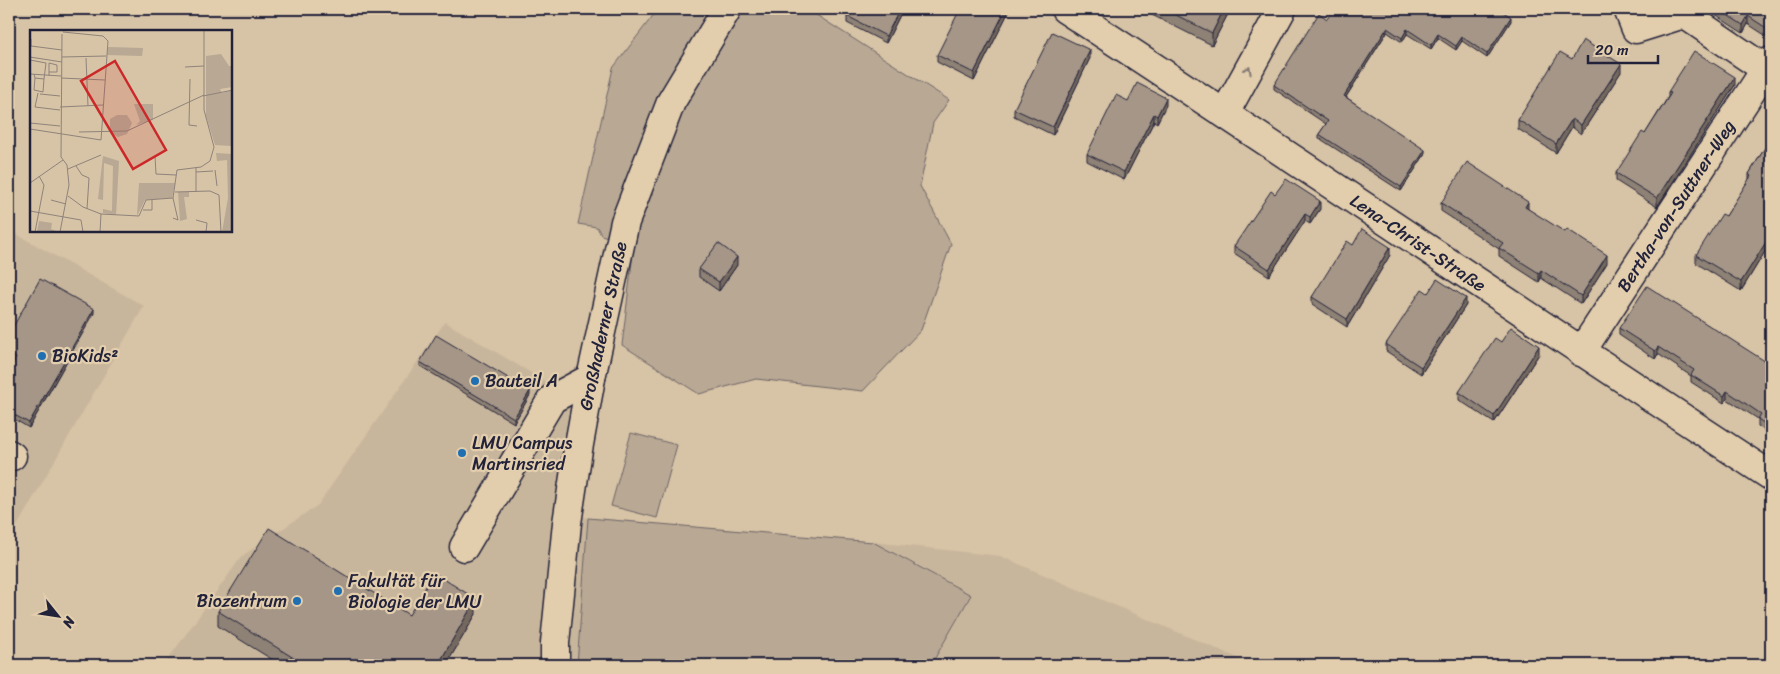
<svg xmlns="http://www.w3.org/2000/svg" width="1780" height="674" viewBox="0 0 1780 674" font-family="Sriracha,sans-serif">
<style>
.built{fill:#c8b69c}
.green{fill:#b8a894;stroke:#6d6568}
.lines{fill:none;stroke-linecap:round;stroke-linejoin:round}
.minor-casing{stroke:#22223b;stroke-width:31}
.minor{stroke:#e2cdac;stroke-width:28}
.wall{fill:#8e8174;stroke:#22223b}
.shaded-wall{fill:#74695e;stroke:#22223b}
.building{fill:#a59687;stroke:#22223b}
.oneway{stroke:#827874}
.poi-dot{fill:#1f6fb2;stroke:#e2cdac;stroke-width:2}
.labels{text-anchor:middle;dominant-baseline:central;stroke-width:4.5;stroke-linejoin:round;paint-order:stroke}
.street-label{font-size:18px;fill:#22223b;stroke:#e2cdac}
.poi-label{font-size:18px;fill:#22223b;stroke:#e2cdac;text-anchor:start}
.inset-road{fill:none;stroke:#8f837b;stroke-width:1}
.view{fill:#cd2829;fill-opacity:0.15;stroke:#cd2829;stroke-width:2.5}
.inset-edge{fill:none;stroke:#22223b;stroke-width:2.5}
</style>
<rect width="100%" height="100%" fill="#d7c3a5"/>
<filter id="ink" filterUnits="userSpaceOnUse"><feTurbulence type="fractalNoise" baseFrequency=".02" numOctaves="2"/><feDisplacementMap in="SourceGraphic" scale="10" xChannelSelector="R" yChannelSelector="G"/><feConvolveMatrix kernelMatrix="1 2 1 2 8 2 1 2 1" color-interpolation-filters="sRGB"/></filter>
<g filter="url(#ink)">
<g class="built">
<polygon points="9,230 144,306 9,540"/>
<polygon points="445,322 580,402 559,515 873,542 1000,556 1254,665 164,665 242,556 318,505"/>
</g>
<g class="green">
<polygon points="658,9 807,9 949,100 933,123 920,186 951,244 921,330 863,391 756,379 699,394 622,345 634,245 601,235 597,227 578,224 613,68"/>
<polygon points="631,433 677,445 657,518 611,506"/>
<polygon points="588,518 873,542 971,595 931,665 577,665"/>
</g>
<g class="lines">
<defs>
<g id="minor">
<path d="M1065,9c237,154 470,313 706,467"/>
<polyline points="1628,9 1636,29 1684,14 1771,73"/>
<polyline points="1225,113 1282,9"/>
<polyline points="1581,352 1771,61"/>
<polyline points="9,454 12,456"/>
<polyline points="464,547 552,399 591,378"/>
<polyline points="555,665 555,643 567,523 578,450 591,378 625,222 671,102 727,9"/>
</g>
</defs>
<use href="#minor" class="minor-casing"/>
<use href="#minor" class="minor"/>
</g>
<g class="wall">
<polygon points="851,9 903,9 886,43 847,23 847,16"/>
<polygon points="1010,9 974,81 937,62 937,55"/>
<polygon points="1140,9 1230,9 1230,10 1212,45"/>
<polygon points="1706,9 1771,9 1771,39 1748,24 1743,33"/>
<polygon points="1327,19 1511,21 1487,58 1462,41 1456,50 1438,38 1431,49 1407,34 1402,42 1387,32 1346,97 1425,154 1401,191 1319,138 1319,134 1326,124 1274,89 1274,85"/>
<polygon points="1090,58 1053,135 1014,116 1014,109"/>
<polygon points="1572,59 1621,72 1581,134 1572,127 1556,153 1518,129 1518,120"/>
<polygon points="1735,85 1657,207 1616,181 1616,173 1645,134 1668,97 1668,92"/>
<polygon points="1166,105 1157,123 1154,121 1124,180 1087,161 1087,154"/>
<polygon points="1771,138 1770,252 1766,250 1741,291 1696,263 1696,255 1726,216 1749,180 1749,174"/>
<polygon points="1275,194 1320,209 1310,224 1305,221 1269,276 1234,253 1234,246"/>
<polygon points="1441,203 1528,209 1607,263 1581,304 1541,278 1539,282 1499,256 1499,249 1441,211"/>
<polygon points="1353,245 1390,255 1347,327 1312,304 1312,297"/>
<polygon points="737,265 719,291 699,277 699,269"/>
<polygon points="1428,293 1466,305 1421,374 1386,351 1386,344"/>
<polygon points="94,313 29,428 9,416 9,370 14,361 9,359 9,334"/>
<polygon points="1619,328 1771,365 1771,435 1758,426 1758,419 1727,399 1724,403 1691,382 1691,376 1658,354 1655,359 1619,335"/>
<polygon points="1501,342 1539,354 1494,423 1459,400 1459,392"/>
<polygon points="420,362 530,395 514,423 420,366"/>
<polygon points="1771,601 1771,614 1769,613 1769,604"/>
<polygon points="218,611 409,615 476,614 446,665 281,665 218,626"/>
</g>
<g class="shaded-wall">
<polygon points="900,9 903,9 886,43 886,36"/>
<polygon points="1006,9 1010,9 974,81 974,73"/>
<polygon points="1224,9 1230,9 1230,10 1212,45 1212,33"/>
<polygon points="1748,16 1748,24 1743,33 1743,25"/>
<polygon points="1511,17 1511,21 1487,58 1487,54"/>
<polygon points="1387,28 1387,32 1344,100 1344,96"/>
<polygon points="1407,29 1407,34 1402,42 1402,38"/>
<polygon points="1438,34 1438,38 1431,49 1431,45"/>
<polygon points="1462,37 1462,41 1456,50 1456,46"/>
<polygon points="1090,50 1090,58 1053,135 1053,127"/>
<polygon points="1621,64 1621,72 1581,134 1581,125"/>
<polygon points="1735,77 1735,85 1657,207 1657,198"/>
<polygon points="1166,98 1166,105 1157,123 1157,116"/>
<polygon points="1154,114 1154,121 1124,180 1124,172"/>
<polygon points="1572,119 1572,127 1556,153 1556,144"/>
<polygon points="1425,150 1425,154 1401,191 1401,187"/>
<polygon points="1320,201 1320,209 1310,224 1310,217"/>
<polygon points="1528,202 1528,210 1525,207"/>
<polygon points="1305,214 1305,221 1269,276 1269,269"/>
<polygon points="1766,242 1766,250 1741,291 1741,282"/>
<polygon points="1771,242 1771,251 1770,252 1770,244"/>
<polygon points="1390,247 1390,255 1347,327 1347,319"/>
<polygon points="1607,255 1607,263 1581,304 1581,296"/>
<polygon points="737,257 737,265 719,291 719,282"/>
<polygon points="1541,270 1541,278 1539,282 1539,273"/>
<polygon points="1466,298 1466,305 1421,374 1421,367"/>
<polygon points="94,309 94,313 29,428 29,423"/>
<polygon points="1539,346 1539,354 1494,423 1494,416"/>
<polygon points="1658,347 1658,354 1655,359 1655,351"/>
<polygon points="530,391 530,395 514,423 514,418"/>
<polygon points="1727,391 1727,399 1724,403 1724,396"/>
<polygon points="476,599 476,614 446,665 438,665"/>
</g>
<g class="building">
<polygon points="851,9 900,9 886,36 847,16"/>
<polygon points="960,9 1006,9 974,73 937,55"/>
<polygon points="1164,9 1224,9 1212,33"/>
<polygon points="1334,9 1499,9 1511,17 1487,54 1462,37 1456,46 1438,34 1431,45 1407,29 1402,38 1387,28 1344,96 1425,150 1401,187 1319,134 1328,121 1274,85 1319,13 1327,19"/>
<polygon points="1718,9 1771,9 1771,31 1748,16 1743,25"/>
<polygon points="1052,32 1090,50 1053,127 1014,109"/>
<polygon points="1583,40 1621,64 1581,125 1572,119 1556,144 1518,120 1560,52 1572,59"/>
<polygon points="1694,51 1735,77 1657,198 1616,173 1642,132 1645,134 1671,93 1668,92"/>
<polygon points="1137,83 1166,98 1157,116 1154,114 1124,172 1087,154 1116,95 1128,101"/>
<polygon points="1771,138 1771,242 1770,244 1766,242 1741,282 1696,255 1722,214 1726,216 1751,176 1749,174"/>
<polygon points="1467,162 1528,202 1525,207 1565,232 1567,229 1607,255 1581,296 1541,270 1539,273 1499,248 1503,243 1441,203"/>
<polygon points="1286,179 1320,201 1310,217 1305,214 1269,269 1234,246 1271,191 1275,194"/>
<polygon points="1362,229 1390,247 1347,319 1312,297 1347,241 1353,245"/>
<polygon points="718,243 737,257 719,282 699,269"/>
<polygon points="40,279 94,309 29,423 9,412 9,370 16,358 9,354 9,334"/>
<polygon points="1437,279 1466,298 1421,367 1386,344 1422,289 1428,293"/>
<polygon points="1647,286 1771,365 1771,428 1758,419 1761,414 1727,391 1724,396 1691,375 1694,370 1658,347 1655,351 1619,328"/>
<polygon points="1511,327 1539,346 1494,416 1459,392 1495,338 1501,342"/>
<polygon points="436,335 530,391 514,418 420,362"/>
<polygon points="269,528 409,615 434,573 476,599 438,665 305,665 218,611"/>
</g>
<defs><path id="oneway-chevron" d="M-2-3.5L2.5 0L-2 3.5" fill="none" stroke-width="1.6" stroke-linecap="round" stroke-linejoin="round" transform="scale(1.25)"/></defs>
<use class="oneway" href="#oneway-chevron" transform="translate(1248 70) rotate(-61)"/>
</g>
<g class="poi-dot">
<circle cx="42" cy="356" r="5"/>
<circle cx="475" cy="381" r="5"/>
<circle cx="462" cy="453" r="5"/>
<circle cx="338" cy="591" r="5"/>
<circle cx="297" cy="601" r="5"/>
</g>
<g class="labels">
<g class="street-label">
<text transform="translate(1676 206) rotate(-57)">Bertha-von-Suttner-Weg</text>
<text transform="translate(1418 243) rotate(34)">Lena-Christ-Straße</text>
<text transform="translate(603 326) rotate(-78)">Großhaderner Straße</text>
</g>
<g class="poi-label">
<text x="52" y="356">BioKids²</text>
<text x="485" y="381">Bauteil A</text>
<text x="472" y="443">LMU Campus<tspan x="472" dy="21">Martinsried</tspan></text>
<text x="348" y="581">Fakultät für<tspan x="348" dy="21">Biologie der LMU</tspan></text>
<text x="287" y="601" text-anchor="end">Biozentrum</text>
</g>
</g>
<g transform="translate(30 30)">
<rect width="202" height="202" fill="#d7c3a5"/>
<path d="M78,17l35,1 -1,8 -35,-1zM191,24l8,12h3v21l-12,2 2,4 10,-3v56l-17,-1 -9,-29v-60zM104,74h19v16l-17,5 4,-4zM87,85h10l5,8 -5,11 -9,3 -8,-5v-13zM186,123l16,1v78h-10l6,-34 -1,-38 -10,1zM73,126l16,5 -3,54 -13,-2v-4l9,2 1,-45 -9,-3 -1,37 -5,-1zM109,153h36l-3,15 -27,2 -8,16zM148,162h11v5h-5l3,22 -7,2zM9,191l13,2 -1,6 8,3h-22z" fill="#b8a894"/>
<path class="inset-road" d="M1,9v7l31,4M0,27l32,5M32,27l44,-1M56,28l2,48M0,30l16,3 -2,16 -9,-1 -1,-4M155,37l19,-1M0,44l31,2M19,46v-4h8v-7l-8,-2v9M5,48l-1,12 9,2 1,-13M31,48l44,2M160,49l-1,46 8,1M8,63l-3,14 25,3M10,64l20,2M173,66l30,-6M30,77l43,-2M0,93l30,3M0,99l71,11 7,-99 -5,-5 -40,-4M49,102l48,-1 77,-36M125,126l1,18 20,1M46,136l6,9 7,3 -2,31M166,138v24M38,139l33,-14M185,140l2,16M166,142l17,-1M0,153l33,-23M145,162l35,-1 9,4 2,37M38,166l15,11 18,7 38,2 7,-16 27,-2 4,-28 24,-3 9,-6 4,-14 -10,-37v-80M143,168l5,22 -5,-2M21,170l15,4M113,180h9v-10M0,181l51,9 2,12M166,190l11,3 -1,9M5,202l9,-47 -5,-9M30,202l9,-47 -2,-20 -6,-8 1,-123M70,202l1,-18"/>
<path class="view" d="M85,31l51,89 -33,19 -52,-88z"/>
<rect width="202" height="202" class="inset-edge"/>
</g>
<rect width="1780" height="674" fill="none" stroke="#e2cdac" stroke-width="30"/>
<rect x="15" y="15" width="1750" height="644" fill="none" stroke="#22223b" stroke-width="2" filter="url(#ink)"/>
<g transform="translate(58 616) rotate(120)" stroke="#e2cdac" stroke-width="4" paint-order="stroke">
<path d="M0-4L9 19L0 12L-9 19Z" fill="#22223b"/>
<text y="-8" font-size="14" font-weight="bold" text-anchor="middle" fill="#22223b">N</text>
</g>
<path d="M1588 55v8h70v-8" fill="none" stroke="#22223b" stroke-width="2.5"/>
<text x="1595" y="55" font-size="15" fill="#22223b" stroke="#e2cdac" stroke-width="4" paint-order="stroke">20 m</text>
</svg>
